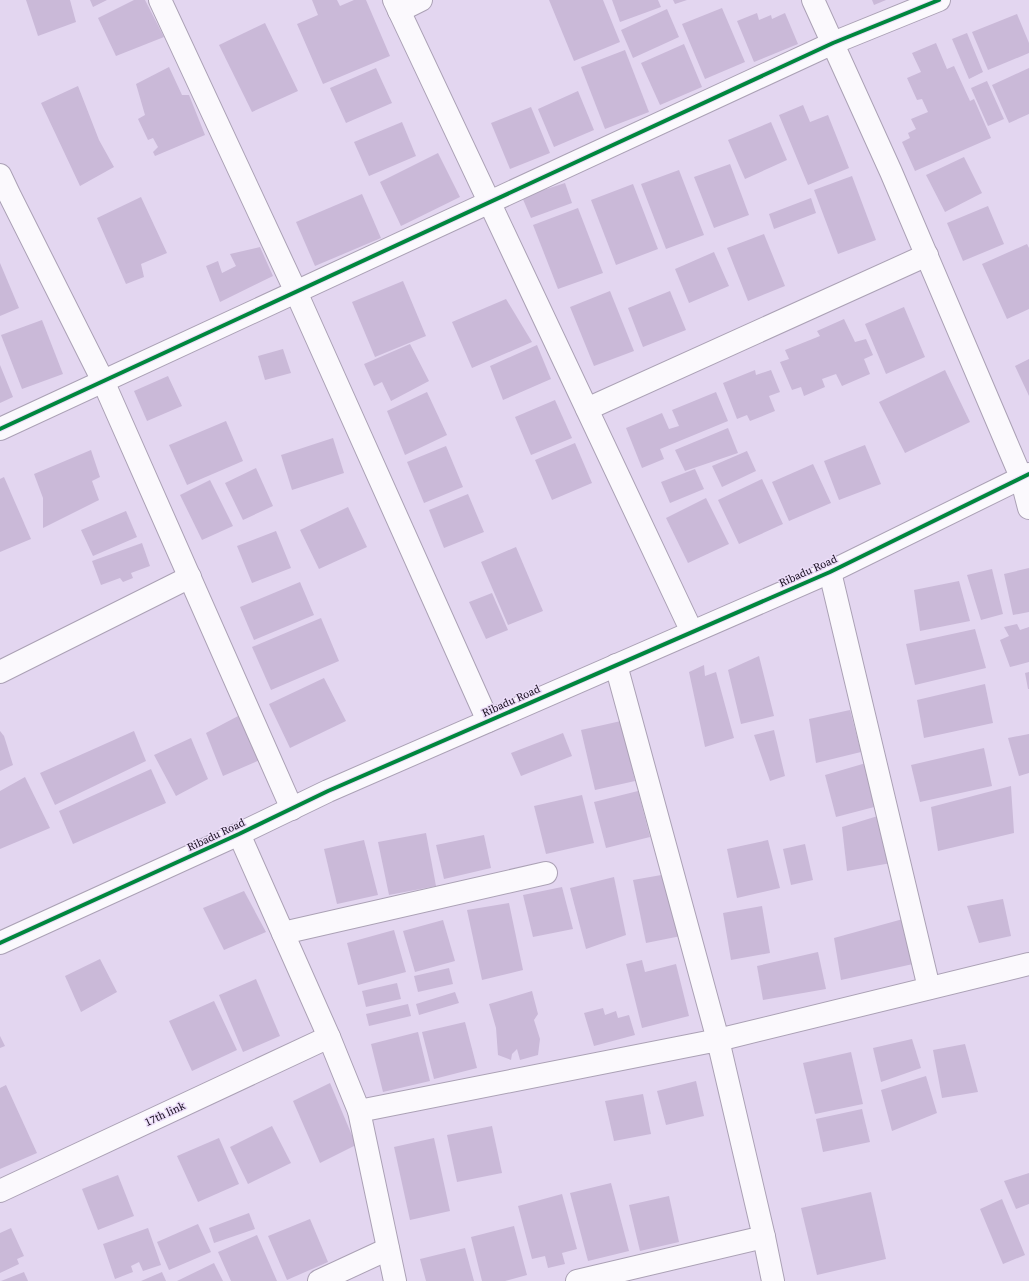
<svg xmlns="http://www.w3.org/2000/svg" width="1029" height="1281" viewBox="0 0 1029 1281" font-family="'Source Serif 4',serif">
<style>
.building{fill:#cab9d8}
.lines{fill:none;stroke-linecap:round;stroke-linejoin:round}
.street-casing{stroke:#aba1b5;stroke-width:24}
.secondary-casing{stroke:#aba1b5;stroke-width:24}
.street{stroke:#fbf9fd;stroke-width:22}
.secondary{stroke:#fbf9fd;stroke-width:22}
.cycleway-casing{stroke:#ecddf9;stroke-width:6}
.cycleway{stroke:#00873e;stroke-width:4}
.labels{text-anchor:middle;dominant-baseline:central;stroke-width:3;stroke-linejoin:round;paint-order:stroke}
.street-label{font-size:11px;fill:#140b1b;stroke:#ecddf9}
</style>
<rect width="100%" height="100%" fill="#e3d6f0"/>
<g class="building">
<polygon points="26,0 70,0 76,22 38,36"/>
<polygon points="90,0 107,0 93,7"/>
<polygon points="134,0 145,0 164,37 116,56 98,18"/>
<polygon points="312,0 337,0 340,6 354,0 366,0 390,56 323,84 297,24 318,15"/>
<polygon points="549,0 603,0 620,42 574,61"/>
<polygon points="612,0 658,0 661,7 620,22"/>
<polygon points="673,0 687,0 675,4"/>
<polygon points="872,0 886,0 874,5"/>
<polygon points="722,8 745,62 705,79 682,24"/>
<polygon points="667,9 679,37 633,58 621,30"/>
<polygon points="757,13 759,20 771,15 772,19 785,13 798,44 754,62 737,21"/>
<polygon points="1017,14 1029,43 1029,53 988,70 972,32"/>
<polygon points="265,23 298,91 252,112 219,45"/>
<polygon points="967,33 983,72 969,79 952,39"/>
<polygon points="936,43 947,69 954,66 970,101 974,99 991,138 915,171 902,142 910,138 908,133 916,129 911,119 928,112 922,99 917,100 907,78 921,72 912,53"/>
<polygon points="684,44 702,87 660,105 641,63"/>
<polygon points="625,50 649,112 605,129 581,67"/>
<polygon points="169,67 182,95 189,95 205,135 155,156 153,152 158,147 153,138 148,140 138,119 145,115 136,84"/>
<polygon points="376,68 392,103 346,123 330,88"/>
<polygon points="1029,68 1029,114 1009,123 992,85"/>
<polygon points="987,81 1004,119 988,126 971,88"/>
<polygon points="78,86 99,140 114,167 80,186 41,103"/>
<polygon points="578,91 594,130 554,147 538,109"/>
<polygon points="803,105 810,122 828,115 849,168 808,185 779,115"/>
<polygon points="531,107 550,153 510,169 491,123"/>
<polygon points="402,122 416,156 369,176 354,142"/>
<polygon points="771,122 787,160 745,179 728,140"/>
<polygon points="438,153 460,197 401,226 380,182"/>
<polygon points="964,157 982,193 945,212 926,175"/>
<polygon points="730,164 749,215 714,228 694,177"/>
<polygon points="679,170 704,235 666,249 641,184"/>
<polygon points="852,176 876,240 838,254 814,190"/>
<polygon points="565,183 572,203 531,218 522,197"/>
<polygon points="633,184 658,249 616,265 591,200"/>
<polygon points="362,194 381,238 315,266 296,222"/>
<polygon points="141,197 167,253 141,264 144,277 126,284 97,218"/>
<polygon points="811,198 816,213 774,229 769,214"/>
<polygon points="988,206 1004,244 963,261 947,223"/>
<polygon points="578,208 603,273 558,289 533,225"/>
<polygon points="764,234 785,286 748,301 727,248"/>
<polygon points="1027,244 1029,248 1029,309 1007,319 982,264"/>
<polygon points="260,247 273,276 220,302 206,266 218,261 222,273 236,266 230,254"/>
<polygon points="714,252 729,286 689,303 675,269"/>
<polygon points="0,263 19,308 0,316"/>
<polygon points="403,281 426,336 375,357 352,302"/>
<polygon points="610,291 634,351 594,366 570,307"/>
<polygon points="670,291 686,330 643,347 628,308"/>
<polygon points="506,299 532,342 472,368 452,322"/>
<polygon points="904,307 925,357 886,374 865,324"/>
<polygon points="844,319 855,342 866,339 873,355 864,359 870,374 842,386 836,374 822,379 825,387 804,396 801,387 792,390 780,362 789,359 785,350 820,336 817,331"/>
<polygon points="42,320 63,374 22,389 1,335"/>
<polygon points="410,344 429,381 391,401 382,382 374,386 364,364"/>
<polygon points="537,345 551,379 503,400 490,366"/>
<polygon points="283,349 291,373 265,380 258,356"/>
<polygon points="1029,359 1029,396 1015,366"/>
<polygon points="0,365 13,397 0,403"/>
<polygon points="755,370 756,375 771,370 780,392 769,396 775,411 750,421 747,415 737,419 723,383"/>
<polygon points="945,370 970,422 905,453 879,402"/>
<polygon points="168,376 182,406 147,421 134,391"/>
<polygon points="427,392 447,435 405,455 387,411"/>
<polygon points="716,392 728,421 660,449 664,459 642,468 626,428 662,413 669,429 679,426 672,410"/>
<polygon points="555,400 572,438 531,455 515,417"/>
<polygon points="226,421 243,461 187,485 169,445"/>
<polygon points="728,428 738,453 685,471 675,450"/>
<polygon points="333,438 344,473 292,490 281,455"/>
<polygon points="575,443 592,483 552,500 535,460"/>
<polygon points="865,445 881,484 839,500 824,461"/>
<polygon points="446,446 463,487 424,503 407,462"/>
<polygon points="91,450 100,477 92,481 99,500 43,528 43,498 34,474"/>
<polygon points="747,451 756,471 722,487 712,466"/>
<polygon points="813,464 831,503 789,521 772,482"/>
<polygon points="256,468 273,506 243,520 225,483"/>
<polygon points="695,469 704,489 670,503 661,482"/>
<polygon points="4,477 31,539 0,552 0,479"/>
<polygon points="762,479 783,524 739,544 718,500"/>
<polygon points="210,480 233,526 202,540 180,495"/>
<polygon points="468,494 484,532 444,548 429,510"/>
<polygon points="706,498 729,544 688,563 666,518"/>
<polygon points="348,507 367,547 319,569 300,530"/>
<polygon points="126,511 137,537 93,556 81,530"/>
<polygon points="276,531 291,568 252,583 237,546"/>
<polygon points="142,543 150,566 131,573 133,578 123,582 120,578 101,585 92,561"/>
<polygon points="516,547 543,611 508,625 481,562"/>
<polygon points="1029,568 1029,612 1013,615 1004,574"/>
<polygon points="992,569 1003,614 981,620 967,575"/>
<polygon points="959,581 970,621 920,631 914,590"/>
<polygon points="300,582 314,615 254,640 240,607"/>
<polygon points="492,593 508,630 486,639 469,602"/>
<polygon points="321,618 339,661 271,690 252,647"/>
<polygon points="1017,624 1020,630 1029,627 1029,662 1010,667 1000,640 1009,636 1004,627"/>
<polygon points="975,629 986,668 915,685 906,644"/>
<polygon points="759,656 774,716 741,724 728,670"/>
<polygon points="704,665 705,676 716,672 734,738 705,747 689,672"/>
<polygon points="1029,672 1029,689 1028,689 1025,673"/>
<polygon points="324,678 346,721 290,748 269,704"/>
<polygon points="985,684 993,723 924,738 917,700"/>
<polygon points="850,710 861,752 816,763 809,719"/>
<polygon points="240,715 260,760 223,776 206,733"/>
<polygon points="621,721 635,781 595,790 581,730"/>
<polygon points="774,730 785,776 770,781 754,735"/>
<polygon points="0,731 4,736 13,765 0,771"/>
<polygon points="134,731 146,761 55,805 40,773"/>
<polygon points="563,733 572,756 521,776 511,753"/>
<polygon points="1029,734 1029,773 1019,776 1008,738"/>
<polygon points="191,738 208,779 176,796 154,755"/>
<polygon points="984,748 992,786 920,802 911,765"/>
<polygon points="866,763 878,806 836,817 825,775"/>
<polygon points="151,769 166,803 73,844 59,811"/>
<polygon points="25,777 50,828 0,849 0,791"/>
<polygon points="1011,786 1014,833 938,851 931,807"/>
<polygon points="638,791 650,837 606,848 594,802"/>
<polygon points="582,795 594,843 546,854 534,806"/>
<polygon points="881,815 891,863 847,871 842,827"/>
<polygon points="426,833 436,886 389,895 378,842"/>
<polygon points="484,835 491,868 444,879 436,845"/>
<polygon points="364,840 378,895 337,904 324,849"/>
<polygon points="768,840 780,888 737,898 727,849"/>
<polygon points="805,844 813,880 791,885 783,849"/>
<polygon points="667,874 681,936 646,943 633,880"/>
<polygon points="614,877 626,935 586,949 570,888"/>
<polygon points="562,887 573,929 533,937 523,895"/>
<polygon points="244,891 266,932 224,950 203,908"/>
<polygon points="1003,899 1011,936 979,943 967,906"/>
<polygon points="509,903 523,970 482,980 467,910"/>
<polygon points="762,906 770,953 731,960 723,913"/>
<polygon points="903,919 913,964 841,980 834,938"/>
<polygon points="443,920 455,961 415,972 403,931"/>
<polygon points="394,930 406,972 358,985 347,943"/>
<polygon points="818,952 826,989 763,1000 757,966"/>
<polygon points="100,959 117,992 81,1012 65,976"/>
<polygon points="642,960 645,972 676,964 689,1016 642,1028 626,964"/>
<polygon points="449,968 453,984 418,992 414,976"/>
<polygon points="256,979 280,1036 243,1052 219,995"/>
<polygon points="397,983 401,999 366,1007 362,991"/>
<polygon points="532,991 538,1014 534,1020 540,1039 538,1055 520,1060 517,1049 512,1054 511,1060 498,1055 496,1028 489,1004"/>
<polygon points="455,992 459,1003 419,1015 416,1004"/>
<polygon points="214,1001 237,1050 192,1071 169,1021"/>
<polygon points="408,1004 411,1016 369,1026 366,1014"/>
<polygon points="603,1008 605,1015 616,1011 618,1018 629,1015 635,1035 594,1046 584,1013"/>
<polygon points="465,1022 477,1068 434,1079 422,1032"/>
<polygon points="418,1032 430,1081 383,1092 371,1044"/>
<polygon points="0,1036 5,1046 0,1048"/>
<polygon points="912,1039 921,1068 881,1082 873,1048"/>
<polygon points="965,1044 978,1092 942,1098 933,1050"/>
<polygon points="851,1052 863,1104 815,1114 803,1063"/>
<polygon points="926,1076 937,1113 892,1131 881,1090"/>
<polygon points="696,1081 704,1116 666,1125 657,1091"/>
<polygon points="330,1083 356,1145 320,1163 293,1101"/>
<polygon points="6,1085 37,1153 0,1169 0,1088"/>
<polygon points="643,1094 651,1134 614,1141 605,1101"/>
<polygon points="862,1109 870,1142 823,1152 816,1119"/>
<polygon points="272,1126 291,1163 248,1184 230,1147"/>
<polygon points="492,1126 502,1173 457,1182 447,1135"/>
<polygon points="219,1138 239,1184 198,1202 177,1156"/>
<polygon points="434,1138 450,1211 410,1220 394,1147"/>
<polygon points="1029,1173 1029,1204 1016,1209 1004,1181"/>
<polygon points="118,1175 134,1216 98,1230 82,1189"/>
<polygon points="611,1183 629,1251 588,1261 570,1193"/>
<polygon points="871,1192 886,1259 817,1275 801,1208"/>
<polygon points="562,1194 577,1249 562,1253 565,1264 548,1268 545,1256 532,1259 518,1206"/>
<polygon points="669,1196 679,1242 640,1251 629,1205"/>
<polygon points="1002,1199 1025,1255 1003,1264 980,1209"/>
<polygon points="249,1213 255,1229 214,1243 209,1228"/>
<polygon points="310,1219 328,1262 287,1280 268,1236"/>
<polygon points="198,1224 211,1252 169,1270 157,1242"/>
<polygon points="514,1226 527,1275 505,1281 482,1281 471,1237"/>
<polygon points="11,1228 24,1256 17,1259 19,1264 0,1273 0,1233"/>
<polygon points="148,1228 161,1265 143,1271 139,1262 131,1266 133,1272 115,1279 103,1244"/>
<polygon points="257,1235 277,1281 231,1281 218,1252"/>
<polygon points="465,1248 474,1281 426,1281 420,1259"/>
<polygon points="214,1263 223,1281 177,1281"/>
<polygon points="24,1272 28,1281 1,1281"/>
<polygon points="162,1272 166,1281 141,1281"/>
</g>
<g class="lines">
<defs>
<g id="street">
<polyline points="160,0 296,292 488,721"/>
<polyline points="394,0 692,632"/>
<polyline points="813,0 891,172 1021,477 1029,508"/>
<polyline points="399,11 421,0"/>
<polyline points="0,175 9,194 103,381 292,809"/>
<polyline points="587,409 927,255"/>
<polyline points="0,429 833,43 939,0"/>
<polyline points="830,572 929,988"/>
<polyline points="616,665 718,1040 1029,964"/>
<polyline points="0,672 190,577"/>
<polyline points="239,834 329,1037 359,1111 395,1281"/>
<polyline points="283,933 546,873"/>
<polyline points="359,1111 718,1040 764,1237 577,1281"/>
<polyline points="0,1191 329,1037"/>
<polyline points="764,1237 773,1281"/>
<polyline points="319,1281 388,1249"/>
</g>
<polyline id="secondary" points="0,943 239,834 328,791 830,572 1029,474"/>
</defs>
<use href="#street" class="street-casing"/>
<use href="#secondary" class="secondary-casing"/>
<use href="#street" class="street"/>
<use href="#secondary" class="secondary"/>
<defs>
<g id="cycleway">
<polyline points="0,429 833,43 939,0"/>
<polyline points="0,943 239,834 328,791 830,572 1029,474"/>
</g>
</defs>
<use href="#cycleway" class="cycleway-casing"/>
<use href="#cycleway" class="cycleway"/>
</g>
<g class="labels">
<g class="street-label">
<text transform="translate(808 571) rotate(-24)">Ribadu Road</text>
<text transform="translate(511 701) rotate(-24)">Ribadu Road</text>
<text transform="translate(216 835) rotate(-25)">Ribadu Road</text>
<text transform="translate(165 1114) rotate(-25)">17th link</text>
</g>
</g>
</svg>
